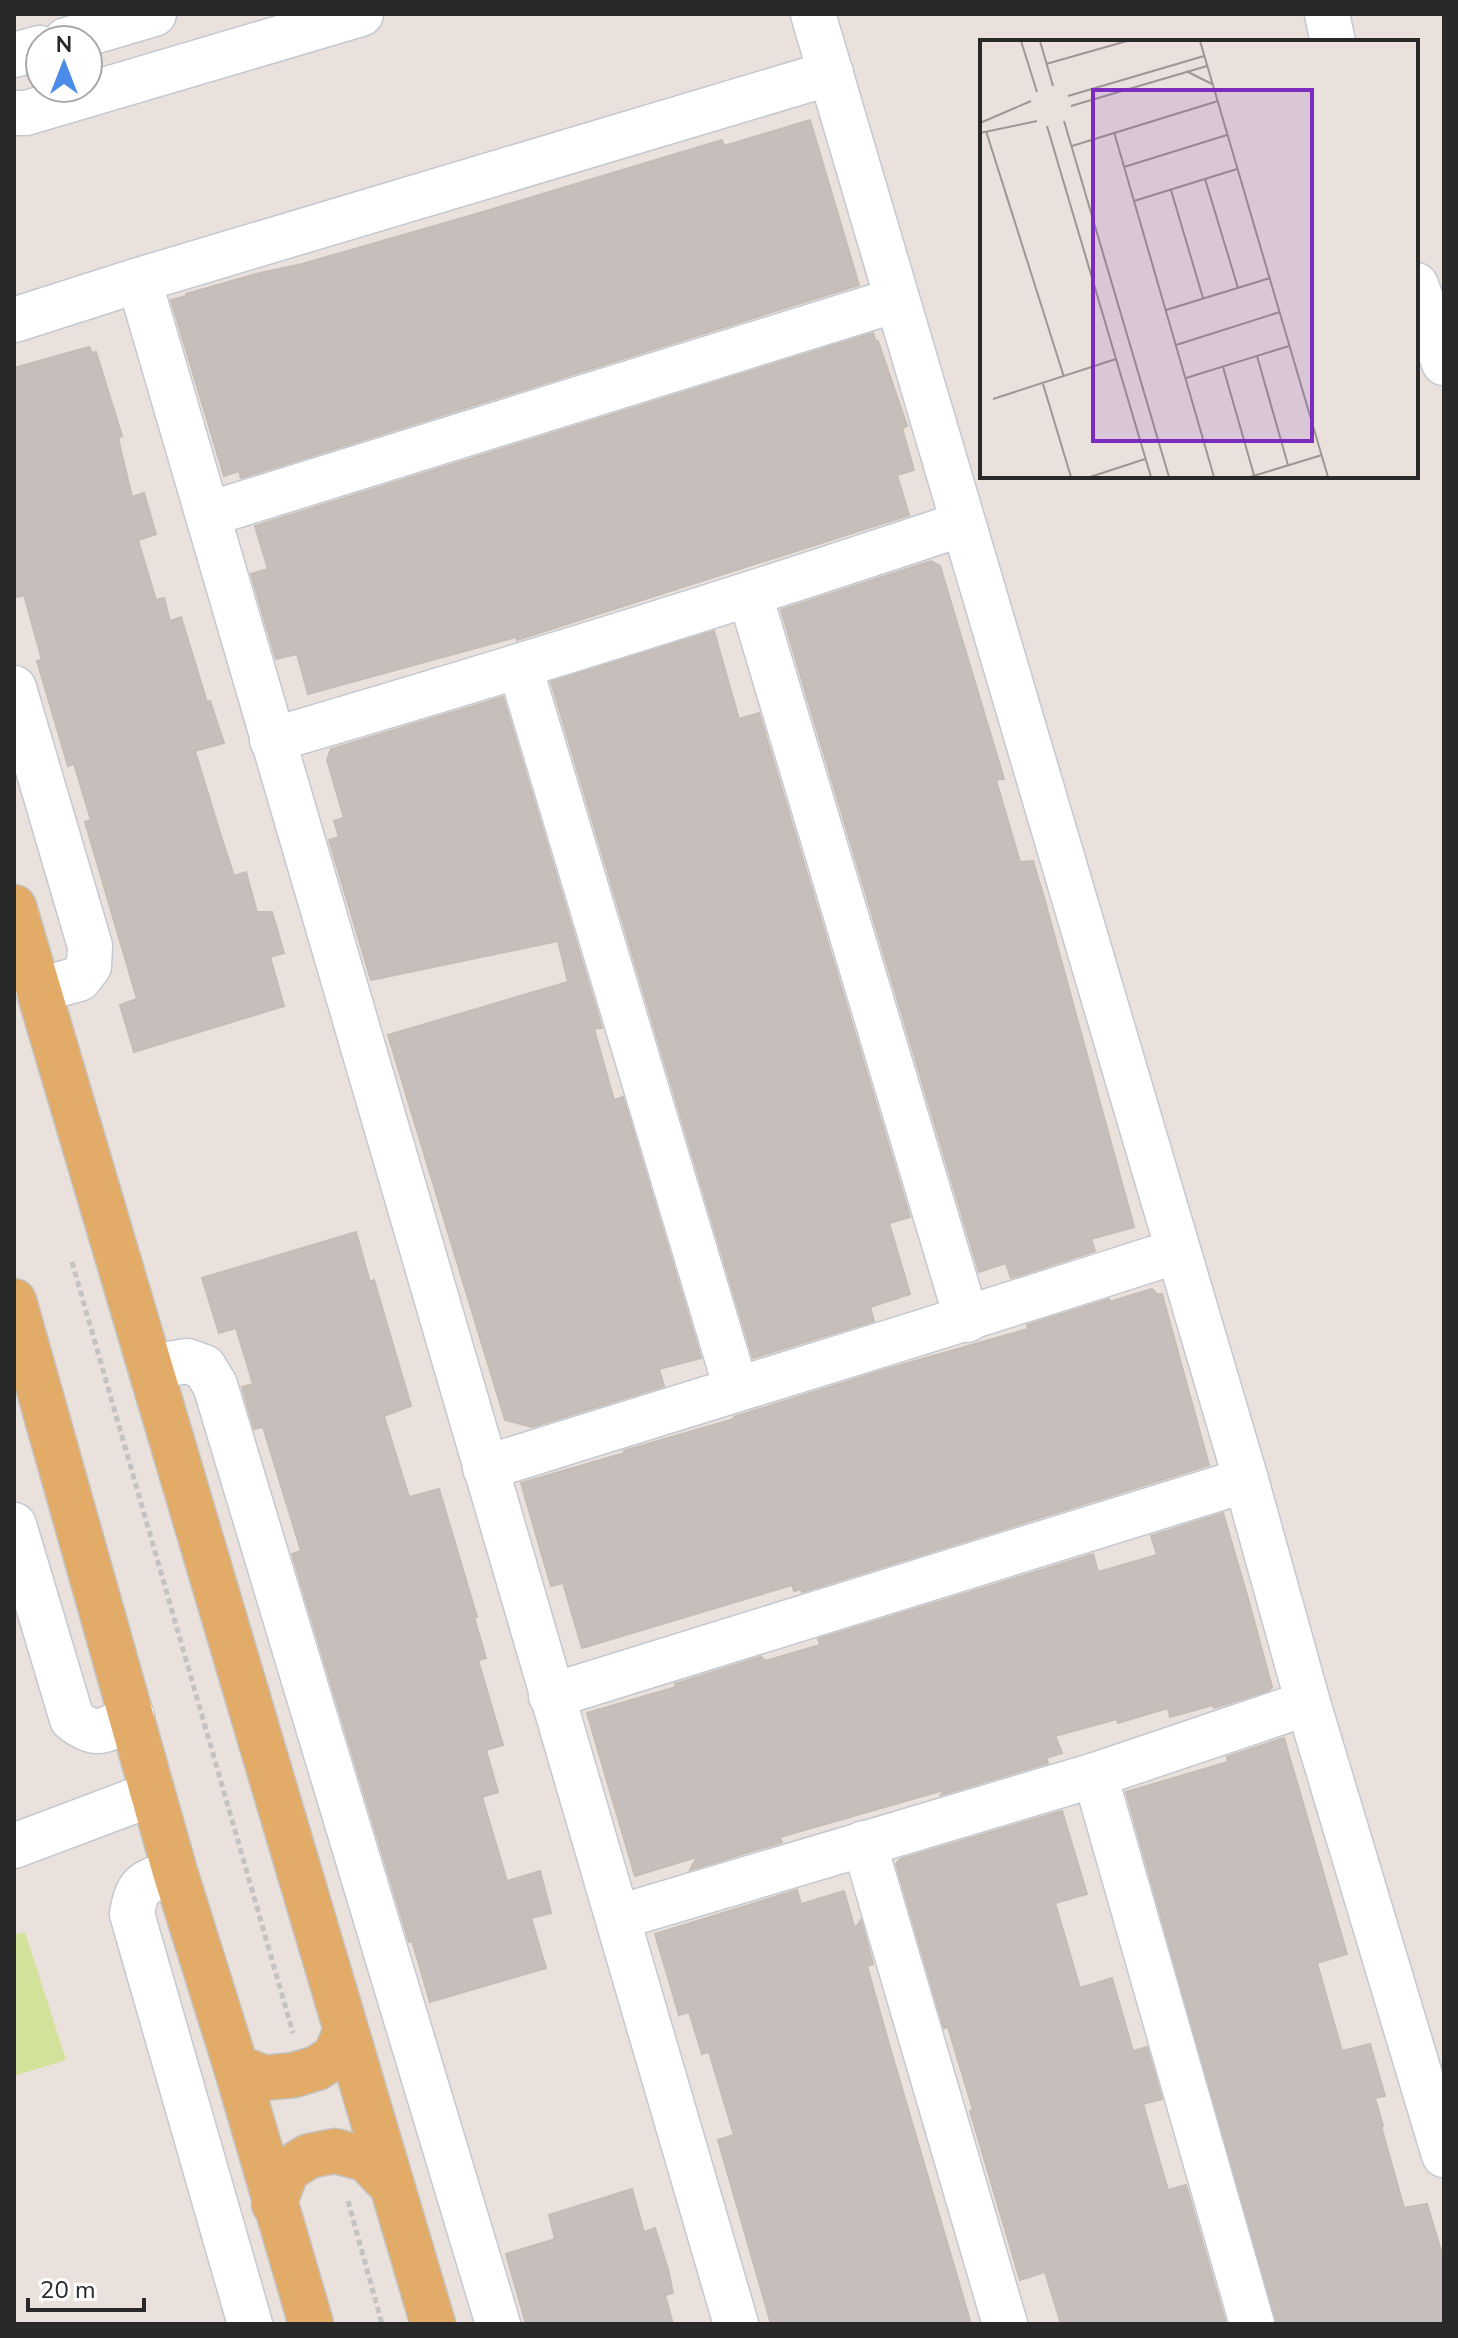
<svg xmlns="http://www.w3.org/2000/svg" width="1458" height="2338" viewBox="0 0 1458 2338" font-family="'Nunito Sans',sans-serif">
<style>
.pitch{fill:#d3e29a}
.building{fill:#c5bebb;stroke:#c5bcb6;stroke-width:2}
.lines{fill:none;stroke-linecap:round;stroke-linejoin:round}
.minor-casing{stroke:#c4c9d1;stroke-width:47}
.major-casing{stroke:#c3c3c3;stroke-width:47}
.path{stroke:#c3c3c3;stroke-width:5;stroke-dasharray:6 4;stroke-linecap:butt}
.minor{stroke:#fff;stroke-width:44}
.major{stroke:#e3ab68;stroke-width:44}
.inset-road{fill:none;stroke:#9d9794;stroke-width:2}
.view{fill:#7b2cbf;fill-opacity:0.15;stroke:#7b2cbf;stroke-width:4}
.inset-edge{fill:none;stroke:#292929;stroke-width:4}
</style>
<rect width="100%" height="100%" fill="#eae1dc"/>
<polygon class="pitch" points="25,1932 66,2060 14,2076 14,1935"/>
<g class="building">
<polygon points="810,120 859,285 241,478 239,471 224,476 171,300 186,296 186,294 260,273 302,264 469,216 722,140 724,146"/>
<polygon points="873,333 876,342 878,341 907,426 902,428 914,470 897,475 909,515 517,640 516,637 308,694 297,654 276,659 251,574 268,569 255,526"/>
<polygon points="89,347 92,353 96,352 122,436 118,438 132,497 144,493 156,534 138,540 156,600 164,598 170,621 181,617 207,702 210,701 224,743 195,751 221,836 234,876 246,872 257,912 272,912 284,953 270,957 284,1006 134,1052 120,1005 137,999 85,822 91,820 74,764 68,766 37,661 42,660 24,595 14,598 14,368"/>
<polygon points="931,561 940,566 1004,779 996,780 1020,862 1033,861 1045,901 1134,1227 1091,1239 1095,1251 1011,1278 1006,1263 979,1272 781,610"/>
<polygon points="714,631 739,719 759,713 910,1217 889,1223 910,1294 870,1307 874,1321 753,1358 551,682"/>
<polygon points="503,697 602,1028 594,1029 614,1100 623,1097 701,1358 659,1369 664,1386 532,1427 505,1420 388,1035 568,982 558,941 371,980 329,840 339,837 334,821 344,818 327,760 331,749"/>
<polygon points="356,1232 370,1282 374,1280 411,1406 384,1416 409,1497 439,1489 477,1617 474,1617 486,1658 478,1660 503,1745 486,1750 498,1792 482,1797 507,1881 540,1871 551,1913 531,1918 546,1968 430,2002 412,1941 409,1942 292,1554 301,1551 263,1427 254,1429 242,1387 253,1384 236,1328 219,1333 202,1278"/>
<polygon points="1152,1289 1157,1294 1162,1294 1209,1465 802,1592 801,1589 794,1591 792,1585 582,1648 563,1583 551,1586 521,1483 628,1452 623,1451 734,1419 734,1417 887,1369 1028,1329 1027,1325 1109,1299 1109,1302"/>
<polygon points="1223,1513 1249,1602 1272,1687 1270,1690 1214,1708 1213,1705 1170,1717 1168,1708 1118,1723 1117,1719 1055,1736 1062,1753 1046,1758 1048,1763 941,1795 944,1790 780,1837 782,1842 690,1870 697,1857 635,1876 587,1713 676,1687 675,1684 761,1657 765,1661 820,1645 818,1639 1093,1554 1098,1572 1157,1555 1151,1536"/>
<polygon points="1284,1738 1347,1954 1317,1963 1342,2051 1370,2044 1385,2096 1375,2098 1383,2126 1381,2126 1404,2208 1427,2204 1444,2261 1444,2324 1276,2324 1126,1792 1228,1762 1227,1757"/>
<polygon points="1062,1811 1087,1894 1055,1903 1080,1988 1112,1978 1133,2051 1147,2047 1162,2099 1143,2104 1168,2190 1186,2185 1226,2324 1061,2324 1045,2272 1020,2280 970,2111 973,2110 948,2027 944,2028 896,1864 900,1859"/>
<polygon points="797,1890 801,1904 844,1891 855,1929 861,1920 873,1964 867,1966 889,2044 971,2324 771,2324 718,2140 734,2135 709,2052 702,2054 689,2012 679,2015 655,1934"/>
<polygon points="632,2189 644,2232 655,2228 668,2269 673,2293 665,2295 673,2324 526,2324 506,2254 555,2239 549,2215"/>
</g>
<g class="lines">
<defs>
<g id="minor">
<polyline points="813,14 1246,1480 1308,1703 1444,2155"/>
<polyline points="1327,14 1333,42"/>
<polyline points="66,40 154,14"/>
<polyline points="14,55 40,48"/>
<polyline points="14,113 26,113 361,14"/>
<polyline points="139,280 736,2324"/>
<polyline points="1416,285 1444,363"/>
<polyline points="14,320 139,280 831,73"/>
<polyline points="209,514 896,300"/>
<polyline points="750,595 967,1320"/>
<polyline points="520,667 736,1388"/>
<polyline points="14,688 90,946 89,966 79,979 38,990"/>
<path d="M272,740c232,-68 461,-139 690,-216"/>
<polyline points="150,1367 187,1361 204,1367 215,1385 498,2324"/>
<path d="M485,1468c231,-73 462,-142 692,-217"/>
<path d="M14,1525l58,194c26,21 33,11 60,-3"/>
<polyline points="551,1696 1246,1480"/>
<polyline points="1095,1775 1252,2324"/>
<polyline points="864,1843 1005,2324"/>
<polyline points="14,1846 152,1794"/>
<path d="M175,1872c-29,10 -38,9 -43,42l118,410"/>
<polyline points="619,1917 1095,1775 1308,1703"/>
</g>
<g id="major">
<polyline points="14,907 433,2324"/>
<polyline points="14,1301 175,1872 236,2067 311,2324"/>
<polyline points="236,2067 265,2078 294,2075 317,2068 335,2056 345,2033"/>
<polyline points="274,2204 287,2170 309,2156 335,2151 366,2159 390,2184"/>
</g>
</defs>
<use href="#minor" class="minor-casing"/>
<use href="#major" class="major-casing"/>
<g class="path">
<polyline points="72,1262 293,2033"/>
<polyline points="348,2201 382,2324"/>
</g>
<use href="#minor" class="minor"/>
<use href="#major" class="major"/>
</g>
<g transform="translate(980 40)">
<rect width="438" height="438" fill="#eae1dc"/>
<path class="inset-road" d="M41,1l16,51M60,1l13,45M220,1l128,436M66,24l81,-23M206,31l26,13M88,56l136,-40M91,66l136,-40M84,81l105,356M0,83l51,-22M67,86l104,351M6,91l78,246M134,92l100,345M0,93l57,-12M92,106l146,-45M144,127l103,-32M225,139l33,109M191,150l32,108M154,161l103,-32M186,270l104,-32M196,305l104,-33M277,316l31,109M243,327l31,108M206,338l103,-32M63,344l28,93M13,359l123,-40M110,437l55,-18M270,437l72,-22"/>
<path class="view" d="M113,50h219v351h-219z"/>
<rect width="438" height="438" class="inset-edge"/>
</g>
<rect width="1458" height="2338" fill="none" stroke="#292929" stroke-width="32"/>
<g transform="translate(64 64)"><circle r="38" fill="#ffffff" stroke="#a9a9a9" stroke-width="2"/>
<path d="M0-6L14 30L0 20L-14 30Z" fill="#4a8be8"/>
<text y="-12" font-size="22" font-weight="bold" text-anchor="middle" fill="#292929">N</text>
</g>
<path d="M28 2298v12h116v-12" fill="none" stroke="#292929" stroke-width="4"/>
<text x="40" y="2298" font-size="24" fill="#292929" stroke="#ffffff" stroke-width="6" paint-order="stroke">20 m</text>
</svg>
